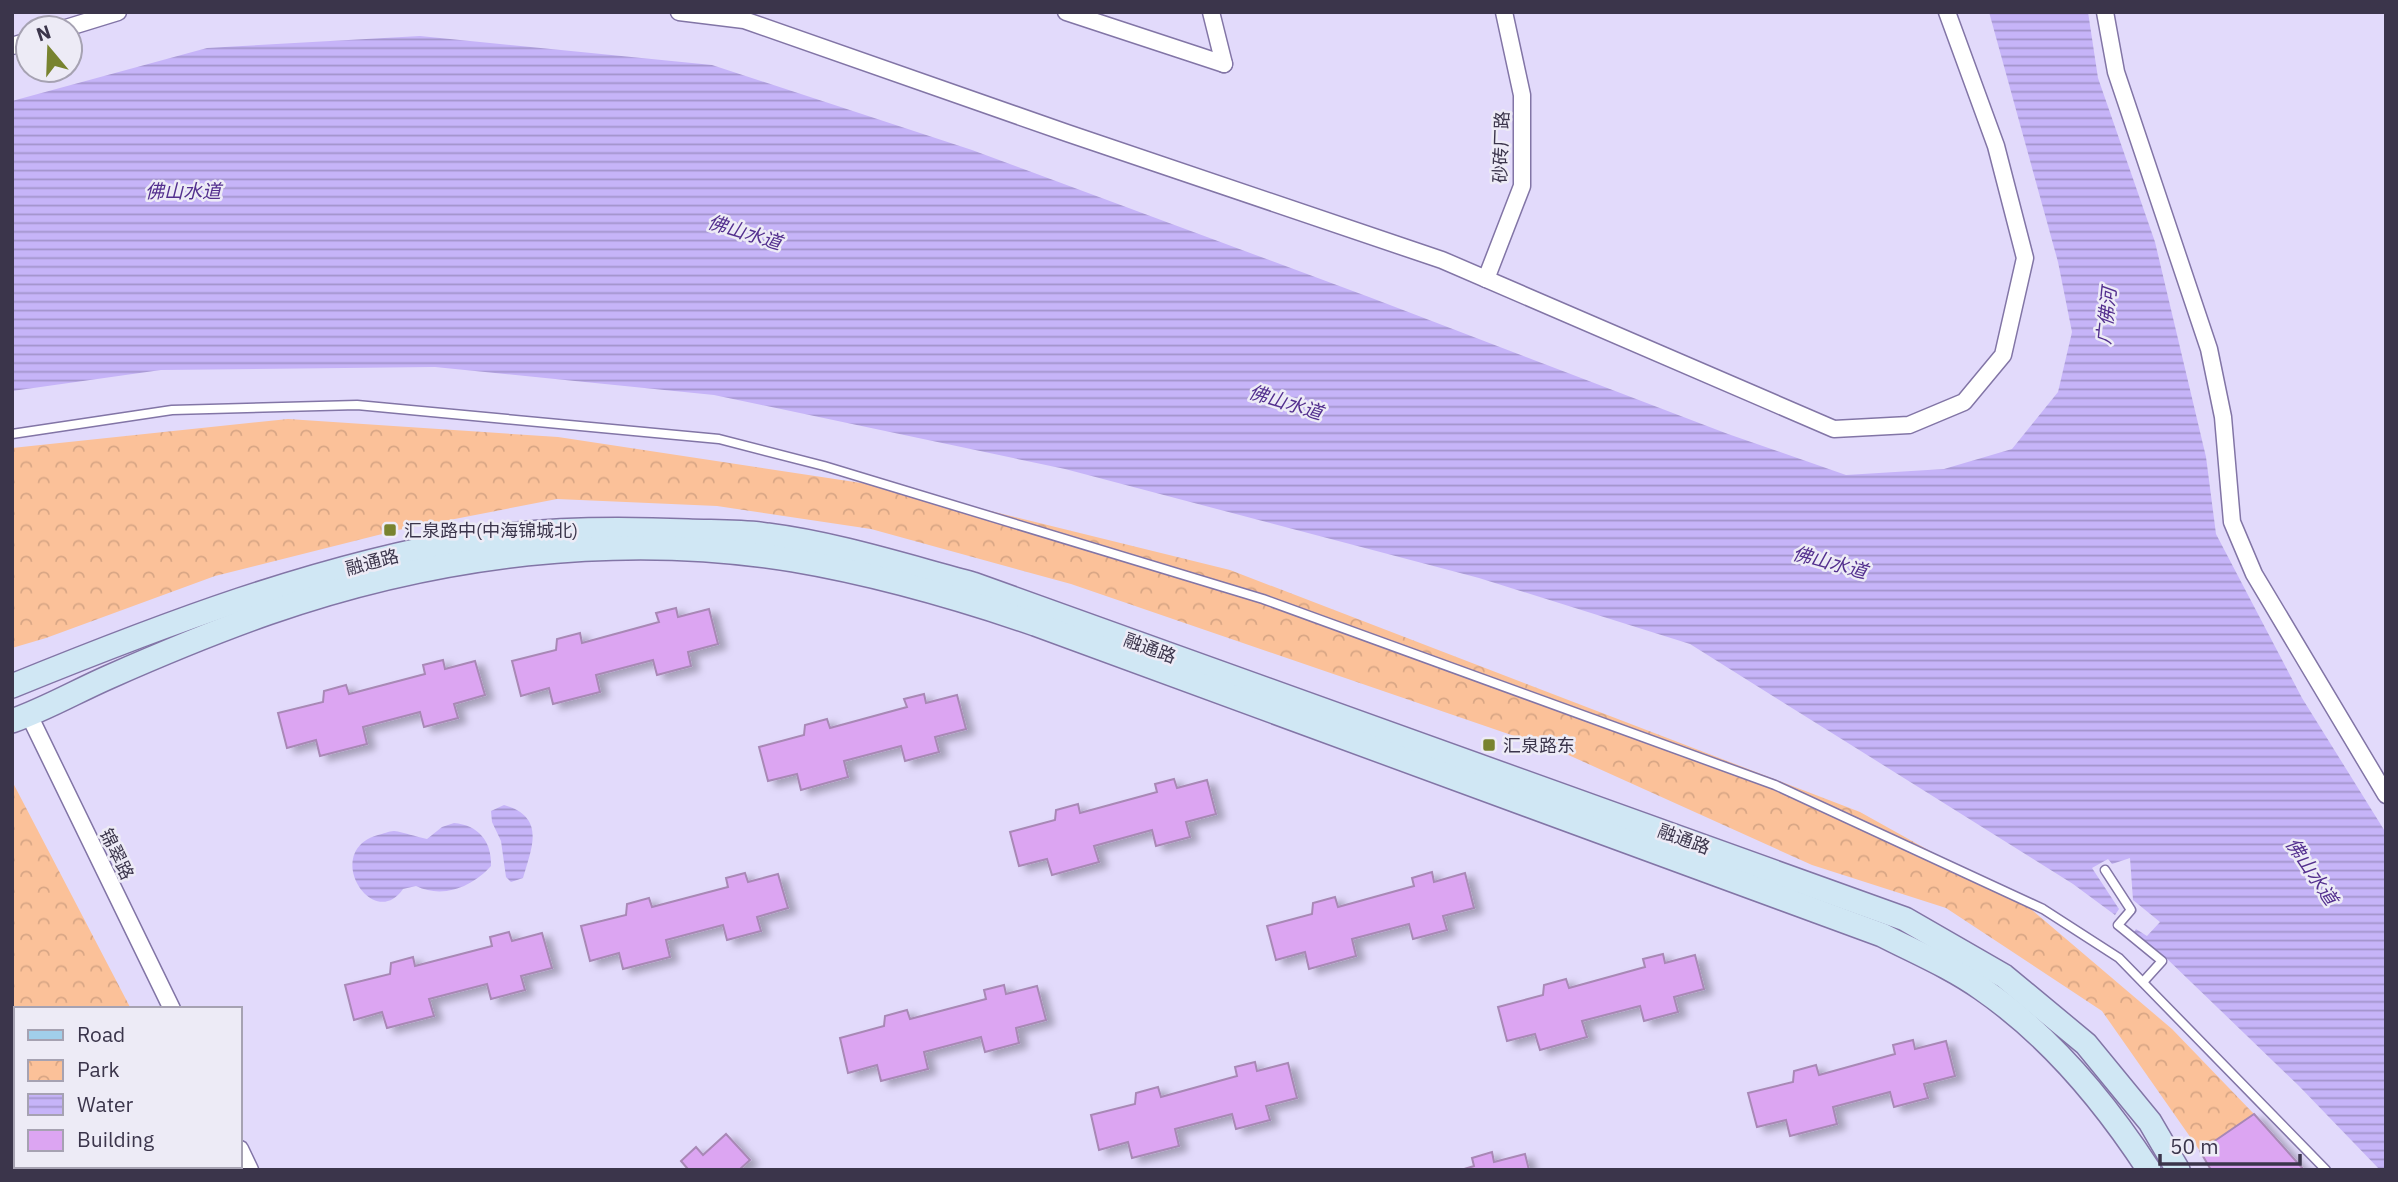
<svg xmlns="http://www.w3.org/2000/svg" width="2398" height="1182" viewBox="0 0 2398 1182" font-family="'IBM Plex Sans','Noto Sans SC',sans-serif">
<style>
.park{fill:url(#park-crowns)}
.water{fill:url(#water-rules)}
.building{fill:#dca5f2;stroke:#a888b5;stroke-width:2;filter:url(#shadow)}
.lines{fill:none;stroke-linecap:round;stroke-linejoin:round}
.service-casing{stroke:#8275a6;stroke-width:11}
.minor-casing{stroke:#8275a6;stroke-width:19}
.secondary-casing{stroke:#8275a6;stroke-width:26}
.primary-casing{stroke:#fff;stroke-width:30}
.service{stroke:#fff;stroke-width:8}
.minor{stroke:#fff;stroke-width:16}
.secondary{stroke:#d0e7f4;stroke-width:23}
.primary{stroke:#a1cfea;stroke-width:26}
.poi-dot{fill:#78832f;stroke:#edebf6;stroke-width:2.5}
.labels{text-anchor:middle;dominant-baseline:central;stroke-width:5;stroke-linejoin:round;paint-order:stroke}
.street-label{font-size:18px;fill:#3b354b;stroke:#edebf6}
.poi-label{font-size:18px;fill:#3b354b;stroke:#edebf6;text-anchor:start}
.water-label{font-size:19px;font-style:italic;fill:#532f8e;stroke:#edebf6}
</style>
<defs>
<pattern id="park-crowns" width="20" height="18" patternUnits="userSpaceOnUse" patternTransform="scale(1.75)"><rect width="20" height="18" fill="#fbc199"/><path d="M2 6a3 3 0 1 1 6 0M12 15a3 3 0 1 1 6 0" fill="none" stroke="#d8a685"/></pattern>
<pattern id="water-rules" width="6" height="5" patternUnits="userSpaceOnUse" patternTransform="scale(1.75)"><rect width="6" height="5" fill="#c6b4f8"/><path d="M0 2.5h6" fill="none" stroke="#a293cb"/></pattern>
<filter id="shadow"><feDropShadow dx="8" dy="4.5" stdDeviation="3.5" flood-color="#0004"/></filter>
</defs>
<rect width="100%" height="100%" fill="#e2dafb"/>
<g class="park">
<polygon points="288,419 558,437 901,489 1230,570 1860,812 2025,904 2172,1029 2254,1114 2200,1151 2102,1011 1946,908 1812,865 1564,753 1071,584 871,529 717,506 557,499 398,530 215,576 46,638 12,648 12,448"/>
<polygon points="12,781 131,1009 16,1009 16,1081 12,1074"/>
<polygon points="59,1166 214,1166 215,1170 61,1170"/>
</g>
<g class="water">
<polygon points="1989,12 2088,12 2098,78 2155,242 2206,457 2216,534 2302,698 2386,833 2386,1170 2380,1170 2299,1086 2164,956 2134,932 2136,929 2147,936 2160,922 2133,900 2130,858 2112,864 2108,859 2092,868 2119,909 2115,915 2073,884 1690,644 1479,578 1065,469 714,395 435,367 161,370 12,391 12,101 207,48 420,36 712,65 972,150 1369,297 1728,434 1846,475 1944,469 2012,449 2058,392 2072,332 2058,262"/>
<path d="M504,805c42,12 28,42 19,73l-12,4 -5,-5 -5,-36 -9,-19 -1,-11z"/>
<path d="M454,823c24,2 38,18 37,43 -19,21 -48,33 -75,20l-13,3c-30,44 -82,-38 -25,-54 5,-1 11,-4 16,-4 10,1 22,6 33,8l15,-12z"/>
</g>
<g class="building">
<polygon points="676,608 678,617 709,609 718,644 688,652 691,666 657,675 653,660 596,675 600,692 553,704 549,688 521,696 512,661 556,650 557,639 580,633 582,643 659,622 656,613"/>
<polygon points="443,660 445,669 475,661 485,695 454,704 458,718 424,727 420,712 363,727 367,744 320,756 316,740 287,748 278,713 323,702 324,691 346,685 349,694 425,674 423,665"/>
<polygon points="924,694 926,703 957,695 966,729 935,737 939,752 905,761 901,746 844,761 848,777 801,790 797,774 768,781 759,747 804,735 805,725 827,719 830,728 907,707 904,699"/>
<polygon points="1174,779 1177,788 1207,780 1216,814 1186,822 1190,837 1156,846 1152,830 1094,846 1099,862 1052,875 1047,859 1019,866 1010,832 1055,820 1056,810 1078,804 1080,813 1157,792 1155,784"/>
<polygon points="1432,872 1434,882 1465,873 1474,908 1443,916 1447,930 1413,939 1409,924 1352,939 1356,956 1309,969 1305,952 1276,960 1267,926 1312,914 1313,903 1335,897 1338,907 1414,886 1412,878"/>
<polygon points="745,873 748,882 778,874 788,908 757,917 761,931 727,940 723,925 666,940 670,957 623,969 619,953 590,961 581,926 626,915 627,904 649,898 652,907 728,887 726,878"/>
<polygon points="509,932 512,941 542,933 552,968 521,976 525,990 491,999 487,984 429,999 434,1016 387,1028 382,1012 354,1020 345,985 390,974 391,963 413,957 415,966 492,946 490,937"/>
<polygon points="1663,954 1665,963 1695,955 1704,989 1674,997 1678,1012 1644,1021 1640,1006 1582,1021 1587,1037 1540,1050 1535,1034 1507,1041 1498,1007 1543,995 1544,985 1566,979 1569,988 1645,967 1643,959"/>
<polygon points="1004,985 1006,994 1037,986 1046,1020 1016,1028 1019,1043 985,1052 981,1037 924,1052 928,1069 881,1081 877,1065 848,1073 840,1038 884,1026 885,1016 907,1010 910,1019 986,999 984,990"/>
<polygon points="1913,1040 1915,1049 1946,1041 1955,1076 1924,1084 1928,1098 1894,1107 1890,1092 1833,1107 1837,1124 1790,1136 1786,1120 1757,1127 1748,1093 1793,1082 1794,1071 1816,1065 1819,1075 1895,1054 1893,1045"/>
<polygon points="1255,1062 1257,1071 1288,1063 1297,1098 1266,1106 1270,1120 1236,1129 1232,1114 1175,1129 1179,1146 1132,1158 1128,1142 1099,1150 1091,1115 1135,1104 1136,1093 1158,1087 1161,1097 1237,1076 1235,1067"/>
<polygon points="2254,1114 2304,1170 2211,1170 2200,1151"/>
<polygon points="726,1134 750,1160 739,1170 685,1170 687,1168 681,1161 696,1147 703,1155"/>
<polygon points="1492,1152 1494,1162 1525,1154 1529,1170 1461,1170 1474,1166 1472,1158"/>
</g>
<g class="lines">
<defs>
<g id="service">
<polyline points="12,434 172,410 357,405 719,439 824,466 1263,599 1775,785 2043,909 2119,958 2326,1170"/>
<polyline points="2105,870 2131,910 2118,925 2162,961 2143,982"/>
</g>
<g id="minor">
<polyline points="679,12 744,20 1067,133 1442,260 1834,429 1909,425 1964,402 2003,355 2025,258 1996,146 1947,12"/>
<polyline points="1066,12 1224,64"/>
<polyline points="1211,12 1224,64"/>
<polyline points="2105,12 2116,72 2209,349 2223,417 2232,522 2254,574 2386,795"/>
<polyline points="66,28 118,12"/>
<polyline points="12,46 28,41"/>
<polyline points="1486,279 1522,186 1522,95 1504,12"/>
<polyline points="29,715 172,1009"/>
<polyline points="240,1149 250,1170"/>
</g>
<g id="secondary">
<path d="M12,686c150,-61 304,-120 464,-147 69,-11 142,-11 212,-8 26,1 53,0 79,4 70,9 138,31 206,49l932,335 99,57 82,68 64,78 28,48"/>
<path d="M12,721c34,-12 65,-30 97,-44 52,-23 105,-45 159,-64 166,-58 351,-82 525,-53 83,14 163,37 242,64l847,311c33,17 69,32 100,54 68,47 122,112 167,181"/>
</g>
<g id="primary">
<polyline points="12,1139 16,1145"/>
<polyline points="27,1166 29,1170"/>
</g>
</defs>
<use href="#service" class="service-casing"/>
<use href="#minor" class="minor-casing"/>
<use href="#secondary" class="secondary-casing"/>
<use href="#primary" class="primary-casing"/>
<use href="#service" class="service"/>
<use href="#minor" class="minor"/>
<use href="#secondary" class="secondary"/>
<use href="#primary" class="primary"/>
</g>
<g class="poi-dot">
<rect x="383" y="523" width="14" height="14" rx="3.5"/>
<rect x="1482" y="738" width="14" height="14" rx="3.5"/>
</g>
<g class="labels">
<g class="street-label">
<text transform="translate(1501 147) rotate(-88)">砂砖厂路</text>
<text transform="translate(372 562) rotate(-15)">融通路</text>
<text transform="translate(1150 648) rotate(20)">融通路</text>
<text transform="translate(1684 839) rotate(20)">融通路</text>
<text transform="translate(117 854) rotate(64)">锦翠路</text>
</g>
<g class="poi-label">
<text x="404" y="530">汇泉路中(中海锦城北)</text>
<text x="1503" y="745">汇泉路东</text>
</g>
<g class="water-label">
<text x="183" y="191">佛山水道</text>
<text transform="translate(745 232) rotate(17)">佛山水道</text>
<text transform="translate(2106 316) rotate(-84)">广佛河</text>
<text transform="translate(1286 402) rotate(17)">佛山水道</text>
<text transform="translate(1830 562) rotate(15)">佛山水道</text>
<text transform="translate(2312 871) rotate(56)">佛山水道</text>
</g>
</g>
<rect width="2398" height="1182" fill="none" stroke="#3b354b" stroke-width="28"/>
<rect x="14" y="1007" width="228" height="161" fill="#edebf6" stroke="#a6a2b2" stroke-width="2"/>
<rect x="28" y="1030" width="35" height="10" fill="#a1cfea" stroke="#a6a2b2" stroke-width="2"/>
<text x="77" y="1042" font-size="21" fill="#3b354b">Road</text>
<rect x="28" y="1060" width="35" height="21" fill="url(#park-crowns)" stroke="#a6a2b2" stroke-width="2"/>
<text x="77" y="1077" font-size="21" fill="#3b354b">Park</text>
<rect x="28" y="1094" width="35" height="21" fill="url(#water-rules)" stroke="#a6a2b2" stroke-width="2"/>
<text x="77" y="1112" font-size="21" fill="#3b354b">Water</text>
<rect x="28" y="1130" width="35" height="21" fill="#dca5f2" stroke="#a6a2b2" stroke-width="2"/>
<text x="77" y="1147" font-size="21" fill="#3b354b">Building</text>
<g transform="translate(49 49) rotate(341)"><circle r="33" fill="#edebf6" stroke="#a6a2b2" stroke-width="2"/>
<path d="M0-5L12 26L0 18L-12 26Z" fill="#78832f"/>
<text y="-10" font-size="19" font-weight="bold" text-anchor="middle" fill="#3b354b">N</text>
</g>
<path d="M2160 1154v10h140v-10" fill="none" stroke="#3b354b" stroke-width="3.5"/>
<text x="2170" y="1154" font-size="21" fill="#3b354b" stroke="#edebf6" stroke-width="5" paint-order="stroke">50 m</text>
</svg>
